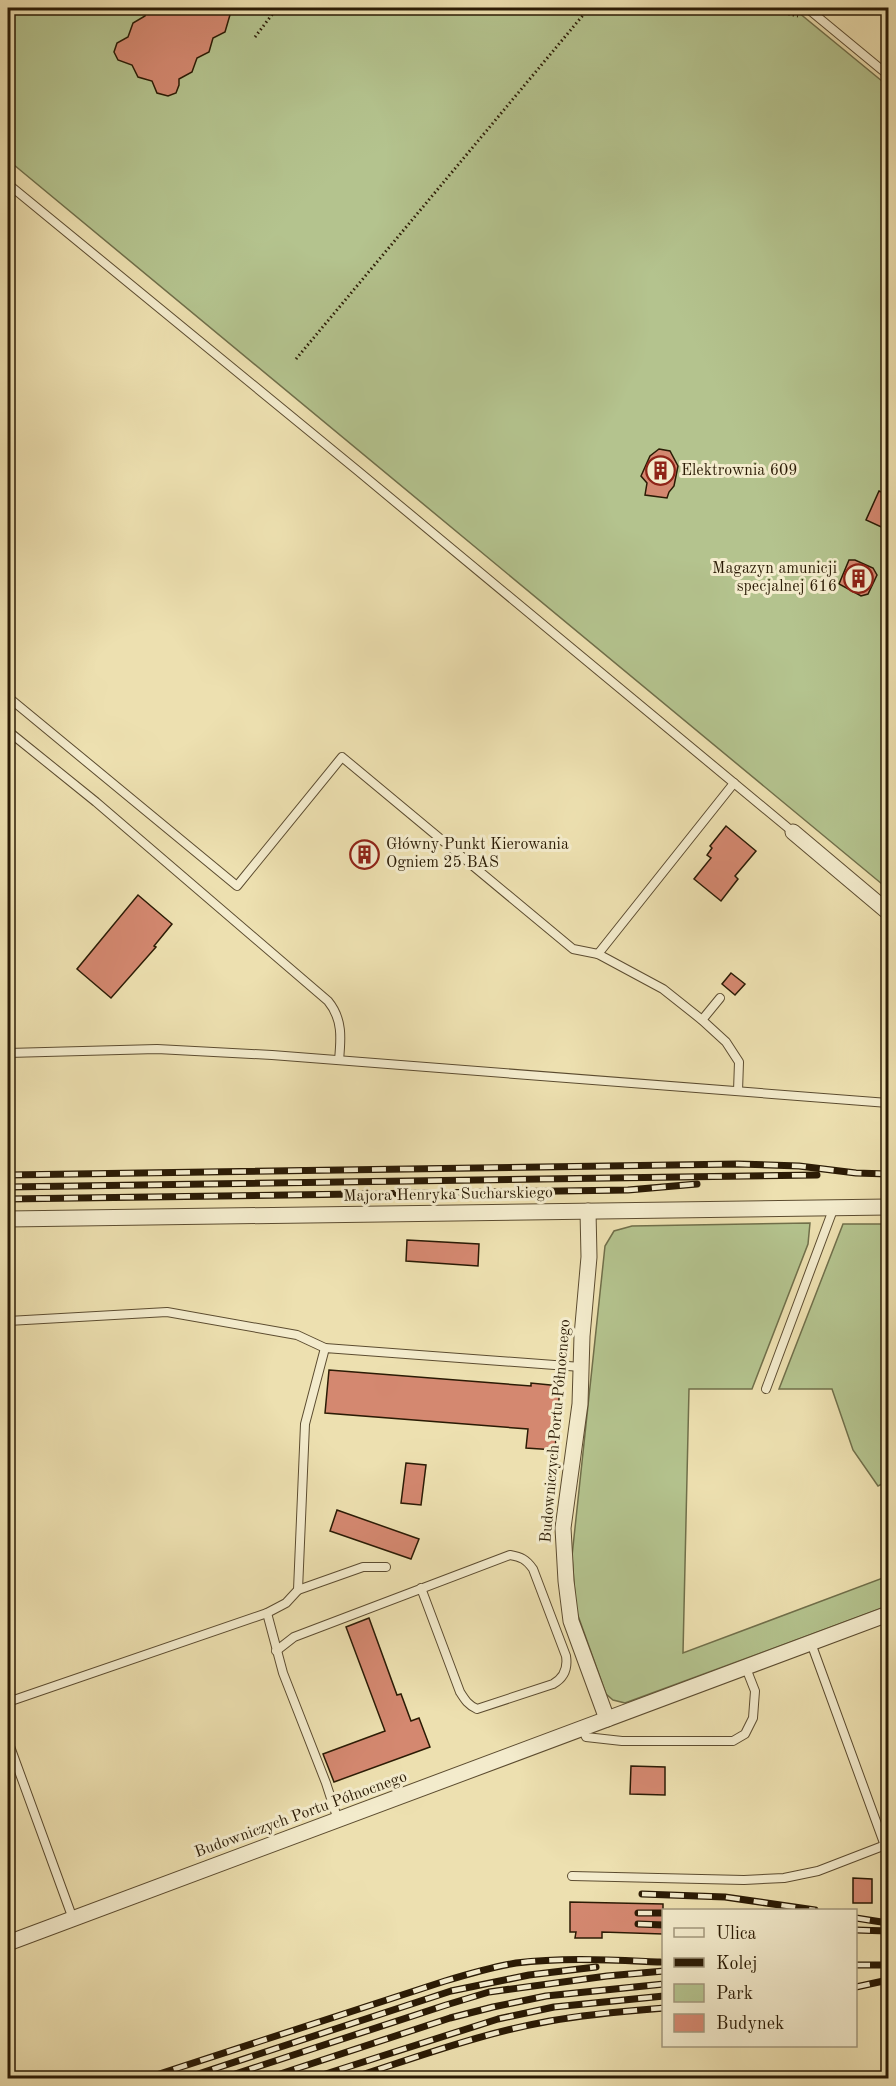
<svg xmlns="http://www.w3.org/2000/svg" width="896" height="2086" viewBox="0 0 896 2086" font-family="'Old Standard TT',serif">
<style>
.green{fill:#b4c38e;stroke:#706f4a;stroke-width:1.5}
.building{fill:#d48870;stroke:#2b1b05;stroke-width:1.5}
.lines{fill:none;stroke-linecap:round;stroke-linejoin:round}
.service-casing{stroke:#5c4c30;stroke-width:10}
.minor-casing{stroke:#5c4c30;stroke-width:17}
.path{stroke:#2b1b05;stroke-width:3;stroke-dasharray:1.5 3;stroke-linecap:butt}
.service{stroke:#f3ebcc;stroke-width:8}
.minor{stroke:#f3ebcc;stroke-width:15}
.rail-casing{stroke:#2b1b05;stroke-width:7}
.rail{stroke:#f3ebcc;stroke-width:4.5;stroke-dasharray:14;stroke-linecap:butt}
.labels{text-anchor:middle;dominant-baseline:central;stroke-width:6;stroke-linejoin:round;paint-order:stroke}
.poi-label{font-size:16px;fill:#2b1b05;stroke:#f3ebcc;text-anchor:start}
.street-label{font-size:16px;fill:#2b1b05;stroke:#f3ebcc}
</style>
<rect width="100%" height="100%" fill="#ede0b0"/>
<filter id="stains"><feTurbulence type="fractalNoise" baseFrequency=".00333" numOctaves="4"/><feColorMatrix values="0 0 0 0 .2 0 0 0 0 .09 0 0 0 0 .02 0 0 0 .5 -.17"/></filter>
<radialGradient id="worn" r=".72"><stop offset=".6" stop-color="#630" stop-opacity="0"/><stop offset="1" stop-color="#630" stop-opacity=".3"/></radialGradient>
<g class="green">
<polygon points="8,8 793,8 888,86 888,889 8,160"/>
<polygon points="810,1223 808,1244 752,1389 689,1389 683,1653 888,1576 888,1606 625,1703 613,1700 606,1694 576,1610 572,1556 605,1246 614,1231 632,1226"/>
<polygon points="843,1224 888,1224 888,1481 878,1486 853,1450 832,1389 779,1389"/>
</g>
<g class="building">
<polygon points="147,8 232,8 225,32 213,38 209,52 197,58 192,72 179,79 179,85 176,93 168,96 157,93 152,81 138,77 132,65 118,60 114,52 117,43 128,37 133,23 145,16"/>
<polygon points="659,449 670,451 678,466 674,486 669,492 667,498 645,495 647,483 641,476 650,456"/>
<polygon points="879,491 888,495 888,530 866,520"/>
<polygon points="849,560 855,560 873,568 877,575 868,594 861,596 839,584"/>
<polygon points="726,826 756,851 735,876 738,879 721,901 694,879 711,858 707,855 712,848 710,846"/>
<polygon points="138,895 172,924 154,946 156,947 111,998 77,969"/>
<polygon points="731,973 745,984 735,995 722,984"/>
<polygon points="407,1240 479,1244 478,1266 406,1261"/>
<polygon points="329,1370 531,1386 531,1383 560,1386 555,1450 526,1448 528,1429 325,1413"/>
<polygon points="406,1463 426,1465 421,1505 401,1503"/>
<polygon points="337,1510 419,1539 411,1559 330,1531"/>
<polygon points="369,1618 397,1695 401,1694 411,1721 419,1718 430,1747 334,1782 323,1754 385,1731 346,1627"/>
<polygon points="631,1766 665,1767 665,1795 630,1794"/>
<polygon points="853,1878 872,1879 872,1903 853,1903"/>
<polygon points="570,1902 663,1904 663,1934 602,1932 602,1938 575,1938 576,1932 570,1932"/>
</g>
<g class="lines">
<defs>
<g id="service">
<polyline points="807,8 888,75"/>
<polyline points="8,184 358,471 793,832"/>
<polyline points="8,697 237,886 342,757 573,949 598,954 663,989 702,1020 726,1042 739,1062 738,1091"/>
<path d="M8,731l88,71 232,199c15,18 13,38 11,59"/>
<polyline points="598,954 734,783"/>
<polyline points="702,1020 720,998"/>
<polyline points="8,1053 157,1049 272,1055 888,1103"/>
<polyline points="8,1321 167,1312 297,1335 325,1348"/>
<polyline points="766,1389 834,1207"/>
<polyline points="298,1590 363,1567 386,1567"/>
<polyline points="267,1613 283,1673 326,1783 338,1820"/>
<polyline points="811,1643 888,1854"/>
<path d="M276,1651l18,-14 216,-82c11,2 16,4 23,14l33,87c2,13 -2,22 -13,28l-76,25c-9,-4 -12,-9 -17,-17l-39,-104"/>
<polyline points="8,1702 267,1613 286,1603 298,1590 305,1424 325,1348 581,1367"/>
<polyline points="583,1729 586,1737 622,1741 733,1741 745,1734 753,1718 755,1691 746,1668"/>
<polyline points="8,1741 73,1919"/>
<polyline points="572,1876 744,1880 784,1878 818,1871 888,1844"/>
</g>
<g id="minor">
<polyline points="793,832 888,912"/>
<polyline points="588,1211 589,1257 582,1336 580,1404 563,1528 566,1581 571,1621 607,1719"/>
<polyline points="8,1219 888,1207"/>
<polyline points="8,1943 888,1614"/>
</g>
</defs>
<use href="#service" class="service-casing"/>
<use href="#minor" class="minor-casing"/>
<g class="path">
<polyline points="762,8 798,16"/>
<polyline points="255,37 277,8"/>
<polyline points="296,359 589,8"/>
</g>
<use href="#service" class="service"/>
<use href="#minor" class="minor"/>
<defs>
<g id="rail">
<polyline points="8,1175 738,1164 799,1166 856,1173 888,1174"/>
<polyline points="8,1187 817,1175"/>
<polyline points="8,1199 628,1190 697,1184"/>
<polyline points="642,1894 725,1897 815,1910"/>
<polyline points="638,1913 664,1913"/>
<polyline points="856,1918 888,1923"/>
<polyline points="638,1924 664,1925"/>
<polyline points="856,1930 888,1931"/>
<polyline points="856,1965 888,1965"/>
<polyline points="856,1987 888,1980"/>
<path d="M147,2078l298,-97c23,-7 47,-14 71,-18 48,-6 96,-3 144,-1"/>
<polyline points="186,2078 451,1991 529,1975 596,1967"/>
<polyline points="223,2078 446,2005 489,1992 607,1976 664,1971"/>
<polyline points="268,2078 450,2018 493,2007 546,1996 664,1984"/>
<polyline points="313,2078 498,2019 554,2007 664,1996"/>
<path d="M352,2078c65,-21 130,-45 198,-57 37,-7 76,-10 114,-13"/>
</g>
</defs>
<use href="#rail" class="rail-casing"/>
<use href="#rail" class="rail"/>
</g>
<defs>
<symbol id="building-ring" viewBox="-11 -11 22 22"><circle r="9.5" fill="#f3ebcc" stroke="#8f2418" stroke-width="1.5"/><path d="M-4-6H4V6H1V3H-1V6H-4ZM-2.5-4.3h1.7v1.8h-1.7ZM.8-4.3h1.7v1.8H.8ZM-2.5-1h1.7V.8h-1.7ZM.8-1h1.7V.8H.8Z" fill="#8f2418"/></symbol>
</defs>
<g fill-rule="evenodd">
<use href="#building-ring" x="644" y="454" width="33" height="33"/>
<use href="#building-ring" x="842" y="562" width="33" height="33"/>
<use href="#building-ring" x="348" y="838" width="33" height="33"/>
</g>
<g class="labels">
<g class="poi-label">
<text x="681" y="471">Elektrownia 609</text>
<text x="837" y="569" text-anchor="end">Magazyn amunicji<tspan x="837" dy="18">specjalnej 616</tspan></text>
<text x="386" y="845">Główny Punkt Kierowania<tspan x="386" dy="18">Ogniem 25 BAS</tspan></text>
</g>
<g class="street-label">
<text transform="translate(448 1195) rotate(-1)">Majora Henryka Sucharskiego</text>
<text transform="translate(556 1431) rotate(-85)">Budowniczych Portu Północnego</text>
<text transform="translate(301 1815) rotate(-20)">Budowniczych Portu Północnego</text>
</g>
</g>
<rect width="896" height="2086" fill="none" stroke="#ede0b0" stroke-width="30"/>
<rect x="9" y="9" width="878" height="2068" fill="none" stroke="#2b1b05" stroke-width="3"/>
<rect x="15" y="15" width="866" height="2056" fill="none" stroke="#2b1b05" stroke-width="1.5"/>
<rect x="662" y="1909" width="195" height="138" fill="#f3ebcc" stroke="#a3987c" stroke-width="1.5"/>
<rect x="674" y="1928" width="30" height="9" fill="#f3ebcc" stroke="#a3987c" stroke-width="1.5"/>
<text x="716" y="1939" font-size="18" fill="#2b1b05">Ulica</text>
<rect x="674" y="1958" width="30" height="9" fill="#2b1b05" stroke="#a3987c" stroke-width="1.5"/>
<text x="716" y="1969" font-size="18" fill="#2b1b05">Kolej</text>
<rect x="674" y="1984" width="30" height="18" fill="#b4c38e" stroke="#a3987c" stroke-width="1.5"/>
<text x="716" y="1999" font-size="18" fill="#2b1b05">Park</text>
<rect x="674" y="2014" width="30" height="18" fill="#d48870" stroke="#a3987c" stroke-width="1.5"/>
<text x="716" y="2029" font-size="18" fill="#2b1b05">Budynek</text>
<rect width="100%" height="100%" filter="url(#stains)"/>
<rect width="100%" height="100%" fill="url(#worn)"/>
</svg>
